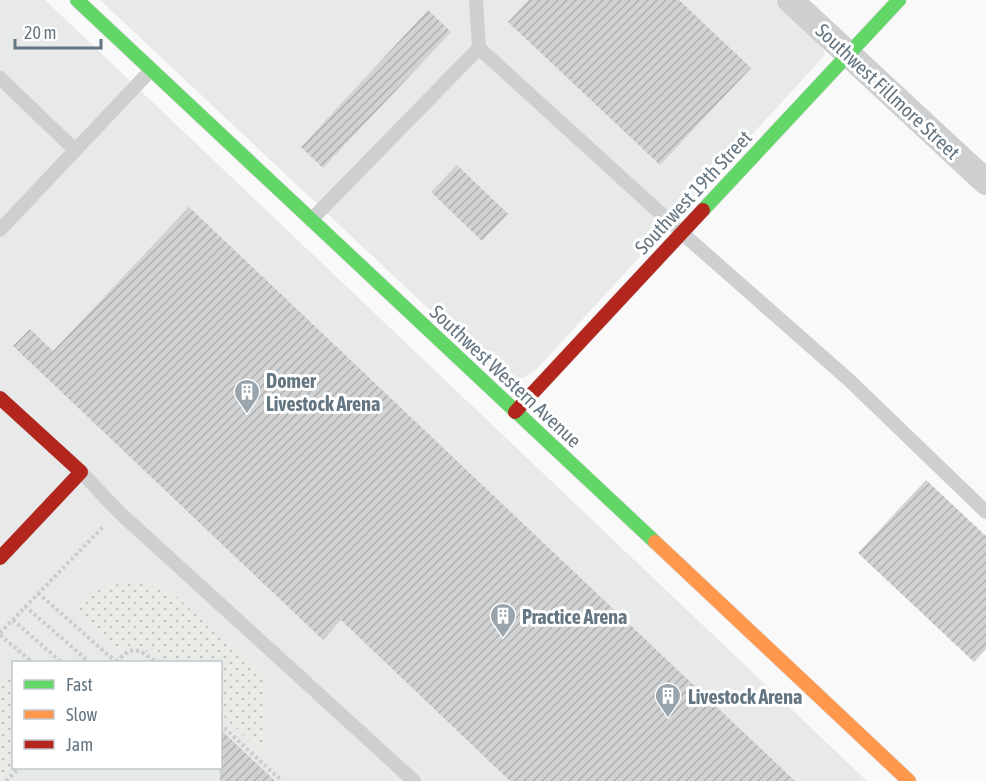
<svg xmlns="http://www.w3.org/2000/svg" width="986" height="781" viewBox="0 0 986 781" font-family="'Asap Condensed',sans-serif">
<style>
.built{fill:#e8e9e9;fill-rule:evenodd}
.grass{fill:url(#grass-dots)}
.building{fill:url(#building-hatch)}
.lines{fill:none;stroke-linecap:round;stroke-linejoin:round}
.fast-casing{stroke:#d5d6d7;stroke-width:15}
.slow-casing{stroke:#d5d6d7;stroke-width:15}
.jam-casing{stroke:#d5d6d7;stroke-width:15}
.path{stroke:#cbcccd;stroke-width:4;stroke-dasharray:3 3;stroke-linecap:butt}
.lane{stroke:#cecfd0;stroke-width:14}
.street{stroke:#cecfd0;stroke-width:26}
.fast{stroke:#63d668;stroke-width:14}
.slow{stroke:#ff974d;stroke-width:14}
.jam{stroke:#b3261e;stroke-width:14}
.labels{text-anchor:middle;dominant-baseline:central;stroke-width:6;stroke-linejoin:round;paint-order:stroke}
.street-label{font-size:20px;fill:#657683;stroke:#fff}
.poi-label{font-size:20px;font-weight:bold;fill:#657683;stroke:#fff;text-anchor:start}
</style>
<defs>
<pattern id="grass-dots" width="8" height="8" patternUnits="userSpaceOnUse" patternTransform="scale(1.5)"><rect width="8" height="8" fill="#e8ebe6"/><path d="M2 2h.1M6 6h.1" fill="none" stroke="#c0c3c0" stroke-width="1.8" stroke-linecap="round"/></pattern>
<pattern id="building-hatch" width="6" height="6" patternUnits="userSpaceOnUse" patternTransform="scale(1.5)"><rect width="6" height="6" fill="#d0d2d3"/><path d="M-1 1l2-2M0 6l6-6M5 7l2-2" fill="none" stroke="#acafb1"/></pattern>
</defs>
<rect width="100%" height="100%" fill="#f9f9f9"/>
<g class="built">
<path d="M0,0h45l822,781h-867zM14,662h206v106h-206z"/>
<polygon points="100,0 775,0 820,42 825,55 535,371 517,381 499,375"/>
</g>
<g class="grass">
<path d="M141,582l28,9 9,7 85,77 3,81 -45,-42 -1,-52h-55l-15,-14 -4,4c-10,-8 -14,-6 -26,-2l-47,-41c21,-21 39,-26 68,-27z"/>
<polygon points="13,668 13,765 0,779 0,682"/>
</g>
<g class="building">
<polygon points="529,0 679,0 751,68 660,165 508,22"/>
<polygon points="428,10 451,32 323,168 301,147"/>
<polygon points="457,165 508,214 482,241 431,192"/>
<polygon points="189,207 476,479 795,781 510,781 341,620 323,640 13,346 30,329 53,351"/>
<polygon points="926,480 986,536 986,649 974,662 858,553"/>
<polygon points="220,729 275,781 220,781"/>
</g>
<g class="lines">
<defs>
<g id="fast">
<polyline points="77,0 655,542"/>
<polyline points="703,210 899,0"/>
</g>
<polyline id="slow" points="655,542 909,781"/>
<g id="jam">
<polyline points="0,398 81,472 0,558"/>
<polyline points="515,412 703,210"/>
</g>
</defs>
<use href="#fast" class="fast-casing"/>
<use href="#slow" class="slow-casing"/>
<use href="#jam" class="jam-casing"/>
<g class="path">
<polyline points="38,593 116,662"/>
<polyline points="25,606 89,662"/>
<polyline points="13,620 61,662"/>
<polyline points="0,633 103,527"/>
<polyline points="0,635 32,662"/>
<path d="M116,662c16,-17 23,-14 39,0"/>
<polyline points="220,724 282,781"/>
<polyline points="6,781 19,768"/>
</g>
<g class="lane">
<polyline points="476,0 479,48"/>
<polyline points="0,78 75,150"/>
<polyline points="311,220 479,48 682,233 849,380 986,512"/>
<polyline points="0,230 151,70"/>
<polyline points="81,472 119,512 414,781"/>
</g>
<polyline class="street" points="790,0 986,182"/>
<use href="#fast" class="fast"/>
<use href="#slow" class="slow"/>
<use href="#jam" class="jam"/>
</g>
<defs>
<symbol id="building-pin" viewBox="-11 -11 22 30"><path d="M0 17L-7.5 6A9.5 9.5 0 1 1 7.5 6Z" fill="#99a4ac" stroke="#fff"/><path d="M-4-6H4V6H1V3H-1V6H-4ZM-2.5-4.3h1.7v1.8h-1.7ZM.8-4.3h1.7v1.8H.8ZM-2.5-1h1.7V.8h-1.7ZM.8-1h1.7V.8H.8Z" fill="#fff"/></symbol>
</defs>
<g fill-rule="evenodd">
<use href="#building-pin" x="232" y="377" width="30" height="40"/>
<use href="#building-pin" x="488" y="601" width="30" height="40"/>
<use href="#building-pin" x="653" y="681" width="30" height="40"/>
</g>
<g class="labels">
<g class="street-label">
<text transform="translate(888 91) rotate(43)">Southwest Fillmore Street</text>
<text transform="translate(693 192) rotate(-47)">Southwest 19th Street</text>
<text transform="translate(506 376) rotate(43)">Southwest Western Avenue</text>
</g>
<g class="poi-label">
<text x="266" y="380">Domer<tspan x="266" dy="23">Livestock Arena</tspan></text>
<text x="522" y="616">Practice Arena</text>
<text x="688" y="696">Livestock Arena</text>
</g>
</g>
<rect x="12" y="661" width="210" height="108" fill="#ffffff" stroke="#c1c8cd" stroke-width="1.5"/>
<rect x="24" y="680" width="30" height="9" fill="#63d668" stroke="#c1c8cd" stroke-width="1.5"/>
<text x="66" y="691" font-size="18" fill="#657683">Fast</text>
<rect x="24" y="710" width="30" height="9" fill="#ff974d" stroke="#c1c8cd" stroke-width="1.5"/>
<text x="66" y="721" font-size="18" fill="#657683">Slow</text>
<rect x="24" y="740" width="30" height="9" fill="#b3261e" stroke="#c1c8cd" stroke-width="1.5"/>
<text x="66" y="751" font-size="18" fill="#657683">Jam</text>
<path d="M15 39v9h86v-9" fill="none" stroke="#657683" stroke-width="3"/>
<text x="24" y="39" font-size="18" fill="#657683" stroke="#ffffff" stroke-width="4.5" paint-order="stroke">20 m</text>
</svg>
